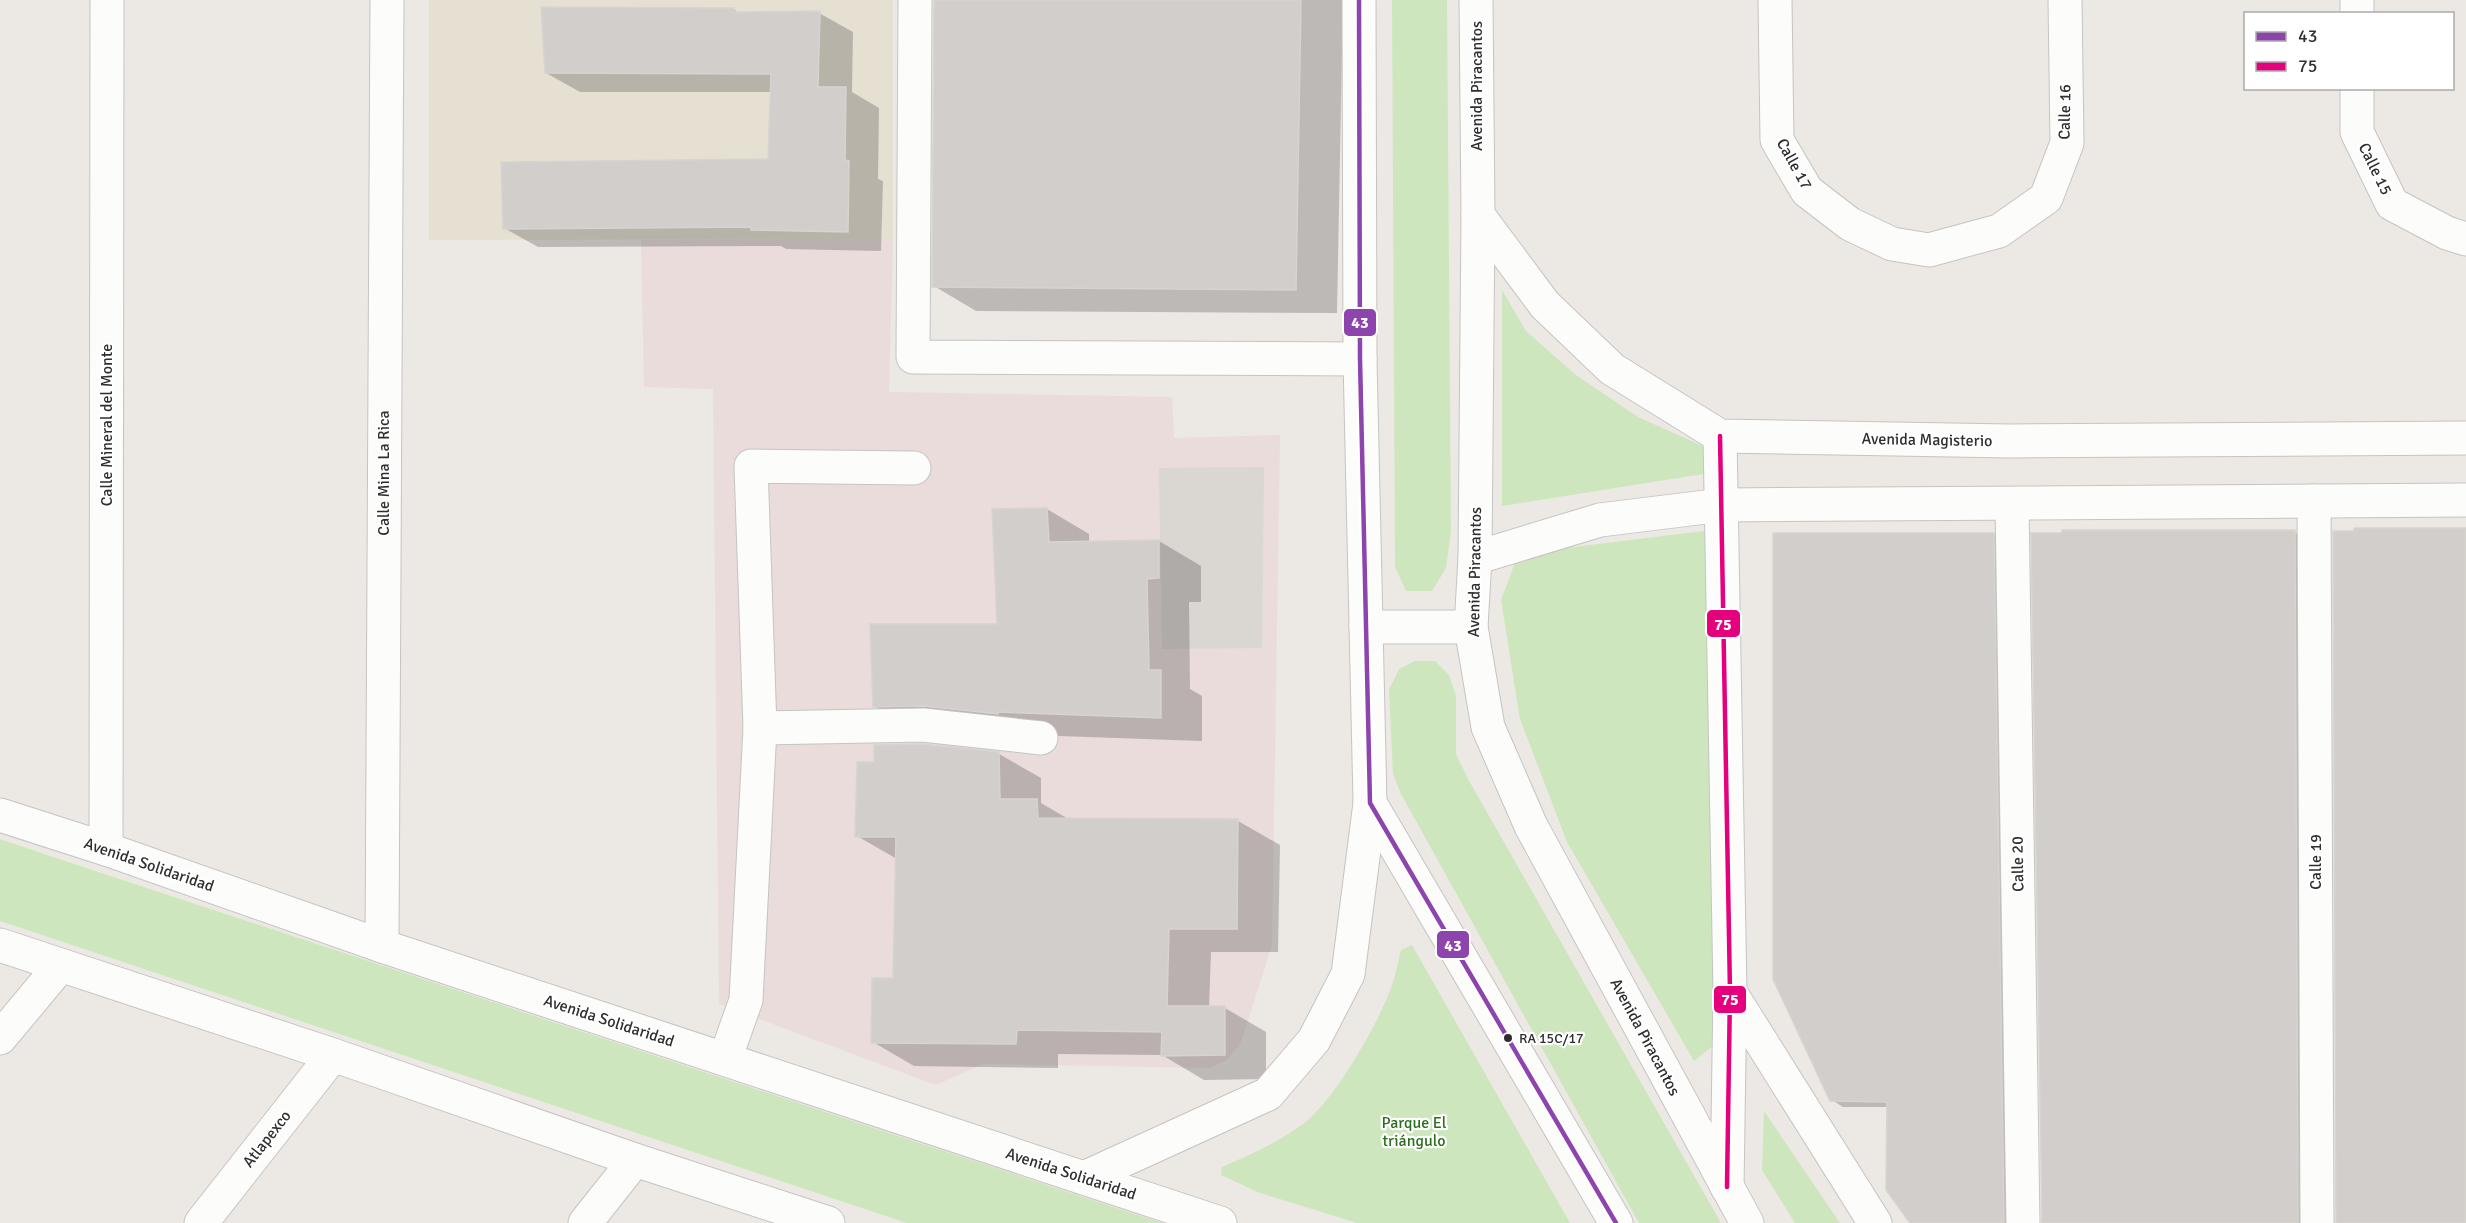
<svg xmlns="http://www.w3.org/2000/svg" width="2466" height="1223" viewBox="0 0 2466 1223" font-family="Signika,sans-serif">
<style>
.education{fill:#e6e0d3}
.medical{fill:#e9dcdb}
.green{fill:#cee6be}
.plaza{fill:#dad6d2}
.shadow{fill:#0003}
.building{fill:#d1cecb;stroke:#d7d4d0;stroke-width:1.5}
.lines{fill:none;stroke-linecap:round;stroke-linejoin:round}
.street-casing{stroke:#c5c4c5;stroke-width:35}
.secondary-casing{stroke:#c5c4c5;stroke-width:35}
.street{stroke:#fcfcfb;stroke-width:33}
.secondary{stroke:#fcfcfb;stroke-width:33}
.bus-1-casing{stroke:#fff;stroke-width:9}
.bus-2-casing{stroke:#fff;stroke-width:9}
.bus-1{stroke:#8e44ad;stroke-width:4.5}
.bus-2{stroke:#e5007d;stroke-width:4.5}
.bus-dot{fill:#2e2e2e;stroke:#fff;stroke-width:2}
.labels{text-anchor:middle;dominant-baseline:central;stroke-width:4.5;stroke-linejoin:round;paint-order:stroke}
.bus-label{font-size:14px;fill:#2e2e2e;stroke:#fff;text-anchor:start}
.street-label{font-size:16px;fill:#2e2e2e;stroke:#fff}
.park-label{font-size:16px;fill:#2c6e1b;stroke:#fff}
.line-badge{stroke:#fff;stroke-width:2}
.badge-label{font-size:16px;text-anchor:middle;font-weight:bold;fill:#fff}
</style>
<rect width="100%" height="100%" fill="#ece8e4"/>
<polygon class="education" points="429,0 893,0 893,239 429,240"/>
<polygon class="medical" points="893,239 889,392 1172,397 1174,438 1280,435 1272,945 1241,1042 1227,1060 1210,1068 983,1064 936,1085 719,1004 713,389 644,387 641,240"/>
<g class="green">
<polygon points="1392,0 1447,0 1451,531 1446,568 1432,591 1406,591 1395,567"/>
<polygon points="1502,290 1526,331 1576,375 1638,417 1707,448 1703,474 1502,506"/>
<polygon points="1712,530 1718,1042 1694,1061 1567,842 1520,719 1501,600 1515,563 1557,549"/>
<polygon points="1415,661 1435,661 1449,675 1456,696 1456,754 1468,779 1721,1223 1639,1223 1401,794 1393,774 1389,690 1399,669"/>
<polygon points="0,839 59,859 1162,1223 907,1223 0,921"/>
<path d="M1412,945l158,278h-213l-97,-30 -39,-18 1,-8c27,-12 57,-25 81,-43 31,-23 76,-101 89,-139 4,-11 6,-23 9,-35z"/>
<polygon points="1764,1111 1840,1223 1795,1223 1762,1170"/>
</g>
<polygon class="plaza" points="1264,467 1262,648 1162,649 1159,468"/>
<g class="shadow">
<polygon points="935,0 1343,0 1337,313 976,311 934,286"/>
<polygon points="733,9 740,13 819,13 853,32 852,92 879,108 878,179 883,181 881,251 786,249 781,246 538,247 504,228 770,161 772,92 580,92 546,73"/>
<polygon points="1047,509 1089,534 1089,542 1159,541 1201,566 1201,602 1189,602 1190,689 1202,696 1202,741 916,731 874,706 998,626"/>
<polygon points="2295,532 2306,538 2309,1223 2043,1223"/>
<polygon points="1993,535 2005,541 2015,1223 1912,1223 1888,1107 1843,1107 1832,1100"/>
<polygon points="999,754 1041,778 1041,803 1070,820 1238,821 1280,845 1278,952 1211,952 1209,1008 1225,1008 1266,1032 1266,1079 1204,1080 1162,1055 1058,1054 1058,1068 914,1066 873,1042 895,980 897,859 857,836"/>
</g>
<g class="building">
<polygon points="934,0 1301,0 1296,290 932,287"/>
<polygon points="541,7 734,8 734,12 820,11 818,87 846,87 845,160 849,161 848,232 751,230 751,227 503,229 501,162 768,159 771,74 545,73"/>
<polygon points="1047,508 1049,542 1159,540 1159,578 1147,579 1149,670 1161,670 1161,718 998,712 998,714 923,706 873,707 870,624 997,624 992,509"/>
<polygon points="2354,528 2466,528 2466,1223 2336,1223 2333,531 2354,531"/>
<polygon points="2062,530 2295,530 2298,1223 2042,1223 2031,533 2062,533"/>
<polygon points="1773,533 1994,533 2004,1223 1910,1223 1886,1190 1887,1102 1830,1101 1773,979"/>
<polygon points="922,744 999,752 1000,799 1037,799 1038,818 1238,819 1237,929 1169,929 1167,1006 1225,1006 1225,1055 1161,1056 1162,1032 1017,1030 1016,1044 871,1043 872,978 893,978 896,837 855,837 857,762 874,762 874,745"/>
</g>
<g class="lines">
<defs>
<g id="street">
<polyline points="915,0 913,357 1360,359"/>
<polyline points="1775,0 1777,140 1807,191 1850,224 1892,244 1929,250 1999,231 2046,198 2067,143 2065,0"/>
<polyline points="2357,0 2357,14"/>
<polyline points="2357,88 2357,132 2392,204 2447,233 2466,239"/>
<polyline points="1478,215 1545,305 1612,369 1720,436 2010,441 2466,438"/>
<polyline points="1720,436 1730,992 1727,1187"/>
<polyline points="2314,501 2317,1223"/>
<polyline points="2012,504 2023,1223"/>
<polyline points="1475,558 1600,520 1722,505 2466,500"/>
<polyline points="760,728 923,725 1041,738"/>
<polyline points="106,849 107,0"/>
<polyline points="382,946 387,0"/>
<polyline points="1730,992 1875,1223"/>
<polyline points="0,1038 60,966"/>
<polyline points="725,1059 746,1000 760,728 751,466 914,468"/>
<polyline points="201,1223 333,1055"/>
<polyline points="585,1223 635,1160"/>
</g>
<g id="secondary">
<polyline points="1359,0 1360,359 1370,803 1616,1223"/>
<polyline points="1476,0 1478,215 1475,558 1471,627 1488,727 1531,826 1747,1223"/>
<polyline points="1366,627 1471,627"/>
<polyline points="0,815 106,849 382,946 1220,1223"/>
<polyline points="0,945 333,1055 635,1160 828,1223"/>
<polyline points="1084,1178 1268,1094 1314,1040 1348,974 1370,803"/>
</g>
</defs>
<use href="#street" class="street-casing"/>
<use href="#secondary" class="secondary-casing"/>
<use href="#street" class="street"/>
<use href="#secondary" class="secondary"/>
<defs>
<polyline id="bus-1" points="1359,0 1360,359 1370,803 1616,1223"/>
<polyline id="bus-2" points="1720,436 1730,992 1727,1187"/>
</defs>
<use href="#bus-1" class="bus-1-casing"/>
<use href="#bus-2" class="bus-2-casing"/>
<use href="#bus-1" class="bus-1"/>
<use href="#bus-2" class="bus-2"/>
</g>
<circle class="bus-dot" cx="1508" cy="1038" r="5"/>
<g class="labels">
<g class="bus-label">
<text x="1519" y="1038">RA 15C/17</text>
</g>
<g class="street-label">
<text transform="translate(1477 86) rotate(-90)">Avenida Piracantos</text>
<text transform="translate(2065 112) rotate(-89)">Calle 16</text>
<text transform="translate(1794 164) rotate(61)">Calle 17</text>
<text transform="translate(2375 169) rotate(64)">Calle 15</text>
<text transform="translate(107 425) rotate(-90)">Calle Mineral del Monte</text>
<text transform="translate(1927 440) rotate(1)">Avenida Magisterio</text>
<text transform="translate(384 473) rotate(-90)">Calle Mina La Rica</text>
<text transform="translate(1475 572) rotate(-89)">Avenida Piracantos</text>
<text transform="translate(2316 862) rotate(-90)">Calle 19</text>
<text transform="translate(2018 864) rotate(-91)">Calle 20</text>
<text transform="translate(149 865) rotate(19)">Avenida Solidaridad</text>
<text transform="translate(609 1021) rotate(18)">Avenida Solidaridad</text>
<text transform="translate(1645 1037) rotate(62)">Avenida Piracantos</text>
<text transform="translate(267 1139) rotate(-52)">Atlapexco</text>
<text transform="translate(1071 1174) rotate(18)">Avenida Solidaridad</text>
</g>
<g class="park-label">
<text x="1414" y="1123">Parque El<tspan x="1414" dy="18">triángulo</tspan></text>
</g>
</g>
<g class="line-badge">
<rect x="1343" y="308" width="34" height="29" rx="6" fill="#8e44ad"/>
<rect x="1706" y="609" width="35" height="29" rx="6" fill="#e5007d"/>
<rect x="1436" y="930" width="34" height="29" rx="6" fill="#8e44ad"/>
<rect x="1713" y="985" width="34" height="29" rx="6" fill="#e5007d"/>
</g>
<g class="badge-label">
<text x="1360" y="328">43</text>
<text x="1723" y="630">75</text>
<text x="1453" y="951">43</text>
<text x="1730" y="1005">75</text>
</g>
<rect x="2244" y="12" width="210" height="78" fill="#ffffff" stroke="#ababab" stroke-width="1.5"/>
<rect x="2256" y="32" width="30" height="9" fill="#8e44ad" stroke="#ababab" stroke-width="1.5"/>
<text x="2298" y="42" font-size="18" fill="#2e2e2e">43</text>
<rect x="2256" y="62" width="30" height="9" fill="#e5007d" stroke="#ababab" stroke-width="1.5"/>
<text x="2298" y="72" font-size="18" fill="#2e2e2e">75</text>
</svg>
